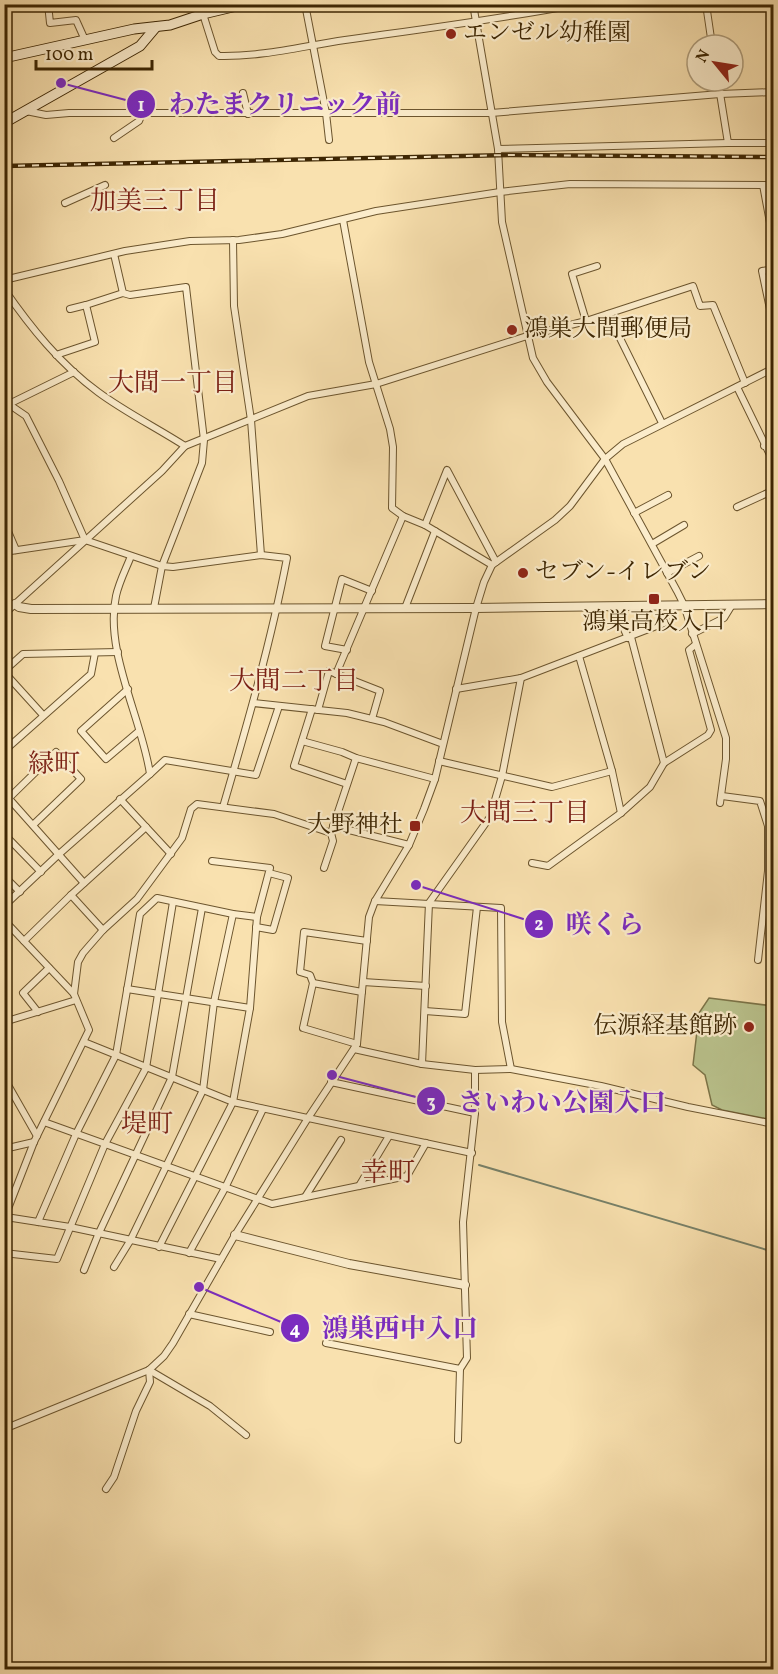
<svg xmlns="http://www.w3.org/2000/svg" width="778" height="1674" viewBox="0 0 778 1674" font-family="Vollkorn,'Noto Serif JP',serif">
<style>
.green{fill:#bac38d;stroke:#7c7448;stroke-width:1.5}
.lines{fill:none;stroke-linecap:round;stroke-linejoin:round}
.stream{stroke:#778169;stroke-width:2}
.minor-casing{stroke:#6c552e;stroke-width:8}
.tertiary-casing{stroke:#6c552e;stroke-width:10}
.secondary-casing{stroke:#3d2603;stroke-width:11}
.minor{stroke:#fbeccb;stroke-width:6}
.tertiary{stroke:#fbeccb;stroke-width:8}
.secondary{stroke:#fbeccb;stroke-width:9}
.rail-casing{stroke:#3d2603;stroke-width:4.5}
.rail{stroke:#fbeccb;stroke-width:2;stroke-dasharray:7;stroke-linecap:butt}
.poi-dot{fill:#8f2418;stroke:#fbeccb;stroke-width:2}
.labels{text-anchor:middle;dominant-baseline:central;stroke-width:4.5;stroke-linejoin:round;paint-order:stroke}
.poi-label{font-size:24px;fill:#3d2603;stroke:#fbeccb;text-anchor:start}
.neighbourhood-label{font-size:26px;fill:#7a1f14;stroke:#fbeccb}
.quarter-label{font-size:27px;fill:#7a1f14;stroke:#fbeccb}
.leader{fill:none;stroke:#7b2cbf;stroke-width:2}
.callout-dot{fill:#7b2cbf;stroke:#fbeccb;stroke-width:2}
.mark-label{font-size:18px;text-anchor:middle;font-weight:bold;fill:#fff}
.callout-label{font-size:26px;text-anchor:middle;font-weight:bold;fill:#7b2cbf;stroke:#fbeccb;stroke-width:4.5;stroke-linejoin:round;paint-order:stroke}
</style>
<rect width="100%" height="100%" fill="#f9e1af"/>
<filter id="stains"><feTurbulence type="fractalNoise" baseFrequency=".00333" numOctaves="4"/><feColorMatrix values="0 0 0 0 .2 0 0 0 0 .09 0 0 0 0 .02 0 0 0 .5 -.17"/></filter>
<radialGradient id="worn" r=".72"><stop offset=".6" stop-color="#630" stop-opacity="0"/><stop offset="1" stop-color="#630" stop-opacity=".3"/></radialGradient>
<polygon class="green" points="709,998 773,1006 773,1120 722,1110 712,1105 705,1075 693,1065 697,1031 697,1016"/>
<g class="lines">
<polyline class="stream" points="479,1165 774,1252"/>
<defs>
<g id="minor">
<polyline points="48,4 50,23 76,20 85,40"/>
<polyline points="305,4 326,113 329,140"/>
<polyline points="473,4 498,149 502,222 533,358 547,382 605,459 677,591 684,605 726,738 726,759 720,803"/>
<polyline points="706,4 712,45"/>
<path d="M203,14l12,38 4,4c43,1 84,-10 126,-16 78,-11 156,-21 234,-36"/>
<polyline points="718,81 728,143 774,143"/>
<polyline points="243,93 248,114"/>
<polyline points="26,111 46,115 69,113 491,113 720,94 774,92"/>
<polyline points="114,138 139,121 142,114"/>
<polyline points="498,149 728,143"/>
<polyline points="763,185 771,228 774,230"/>
<polyline points="65,203 105,185"/>
<polyline points="343,220 369,362 390,429 393,447 392,508 403,516 425,525 492,565"/>
<polyline points="233,240 234,306 251,420 261,555"/>
<polyline points="114,254 123,293 130,295 186,287 204,440 202,463 162,566 154,608"/>
<polyline points="774,269 762,271 774,328"/>
<polyline points="4,280 125,251 190,241 239,240 282,234 376,211 500,192 570,184 774,185"/>
<path d="M4,289c27,39 56,75 94,103 27,20 59,36 87,54"/>
<polyline points="86,305 123,293"/>
<polyline points="608,314 662,423"/>
<polyline points="586,321 572,274 597,266"/>
<polyline points="56,355 95,342 86,305 70,309"/>
<polyline points="737,387 774,463"/>
<polyline points="4,401 26,416 59,481 85,540"/>
<polyline points="7,405 74,372"/>
<polyline points="764,446 774,443"/>
<polyline points="737,507 774,490"/>
<polyline points="634,513 668,495"/>
<polyline points="4,522 16,550"/>
<polyline points="425,525 447,470 496,562"/>
<polyline points="652,544 684,525"/>
<path d="M4,552l81,-12 77,26 11,1 88,-12 26,3c-16,84 -40,167 -64,249"/>
<polyline points="667,573 699,556"/>
<polyline points="618,606 618,616 628,638"/>
<polyline points="405,608 435,531"/>
<polyline points="4,614 162,471 185,446 308,396 376,384 527,336 586,321 693,286 700,306 713,305 745,383"/>
<polyline points="692,634 724,618 732,605"/>
<polyline points="631,637 664,763"/>
<polyline points="347,650 325,646 342,579 372,591"/>
<polyline points="579,656 612,771 621,813"/>
<polyline points="4,671 23,654 118,652"/>
<polyline points="4,672 43,715"/>
<polyline points="336,674 403,516"/>
<polyline points="128,689 81,731 106,759 139,731"/>
<polyline points="456,689 521,678 667,622"/>
<polyline points="253,703 347,713 384,722 443,744"/>
<polyline points="312,709 294,766 347,784"/>
<polyline points="318,710 329,671 380,691 372,719"/>
<polyline points="302,741 342,752 356,758 435,779"/>
<polyline points="4,751 91,674 95,653"/>
<polyline points="439,761 552,787 612,771"/>
<polyline points="150,774 165,760 256,775 279,706"/>
<polyline points="4,793 84,883"/>
<polyline points="722,796 760,801 768,826 768,871 758,960"/>
<polyline points="9,798 56,752 81,779 33,825"/>
<polyline points="120,799 171,854"/>
<polyline points="333,826 409,845"/>
<polyline points="4,834 41,872"/>
<polyline points="532,863 548,866 621,813 650,787 664,763 708,735 711,730 689,650 695,645"/>
<polyline points="324,868 333,841 331,833 356,758"/>
<polyline points="4,876 20,892"/>
<polyline points="71,895 103,930"/>
<polyline points="375,901 501,908 502,1022 511,1069"/>
<path d="M4,906l54,-51 92,-81c-8,-55 -46,-123 -34,-178 3,-14 10,-27 15,-40"/>
<polyline points="4,920 74,994 89,1030 34,1142 4,1219"/>
<polyline points="256,927 273,930 288,878 269,873"/>
<polyline points="24,941 71,895 146,827"/>
<polyline points="363,982 426,986"/>
<polyline points="313,983 362,992"/>
<polyline points="127,989 250,1008"/>
<polyline points="74,994 78,962 83,953 103,930 137,899 182,838 191,809 197,804 274,814 331,833"/>
<polyline points="425,1011 465,1014 477,907"/>
<polyline points="38,1012 23,993 49,968"/>
<polyline points="4,1022 76,1000"/>
<polyline points="84,1042 233,1102 472,1153"/>
<polyline points="357,1044 303,1028 313,983 310,975 300,972 304,932 367,941"/>
<polyline points="354,1049 422,1064 475,1070 511,1069 601,1086 688,1107 774,1124"/>
<polyline points="422,1064 429,903 490,817 502,776 521,678"/>
<polyline points="4,1078 37,1136"/>
<polyline points="331,1082 475,1113"/>
<polyline points="44,1122 272,1204 407,1176 426,1143"/>
<polyline points="4,1149 34,1142"/>
<polyline points="359,1186 389,1136"/>
<polyline points="305,1197 341,1140"/>
<polyline points="6,1217 70,1227 221,1259"/>
<polyline points="38,1222 76,1134 116,1055 140,914 157,898 233,914 257,917"/>
<polyline points="159,1247 233,1102 250,1008 257,917 270,868 212,861"/>
<polyline points="4,1253 57,1259 105,1144 146,1068 173,902"/>
<polyline points="189,1253 225,1188 263,1109"/>
<polyline points="114,1267 130,1241 203,1090 214,1002 233,914"/>
<polyline points="84,1270 98,1235 172,1077 202,908"/>
<polyline points="189,1314 270,1332"/>
<polyline points="326,1343 460,1369"/>
<polyline points="149,1370 210,1406 246,1435"/>
<polyline points="4,1429 149,1370 164,1356 173,1343 235,1235 308,1118 357,1044 369,917 375,901 409,845 424,809 435,779 476,608 484,582 492,565 555,520 570,506 605,459 623,444 774,368"/>
<polyline points="458,1440 460,1369 467,1358 463,1222 475,1113 475,1070"/>
<polyline points="106,1489 114,1477 136,1411 150,1382 149,1370"/>
</g>
<g id="tertiary">
<polyline points="15,604 19,607 31,609 476,608 774,604"/>
<polyline points="235,1235 349,1264 465,1285"/>
</g>
<g id="secondary">
<polyline points="4,58 134,29 170,25 203,14 245,4"/>
<polyline points="4,123 133,50 140,46 156,27"/>
</g>
</defs>
<use href="#minor" class="minor-casing"/>
<use href="#tertiary" class="tertiary-casing"/>
<use href="#secondary" class="secondary-casing"/>
<use href="#minor" class="minor"/>
<use href="#tertiary" class="tertiary"/>
<use href="#secondary" class="secondary"/>
<defs>
<polyline id="rail" points="4,166 511,155 774,157"/>
</defs>
<use href="#rail" class="rail-casing"/>
<use href="#rail" class="rail"/>
</g>
<g class="poi-dot">
<circle cx="451" cy="34" r="6"/>
<circle cx="512" cy="330" r="6"/>
<circle cx="523" cy="573" r="6"/>
<rect x="648" y="593" width="12" height="12" rx="3"/>
<rect x="409" y="820" width="12" height="12" rx="3"/>
<circle cx="749" cy="1027" r="6"/>
</g>
<g class="labels">
<g class="poi-label">
<text x="463" y="34">エンゼル幼稚園</text>
<text x="524" y="330">鴻巣大間郵便局</text>
<text x="535" y="573">セブン-イレブン</text>
<text x="654" y="623" text-anchor="middle">鴻巣高校入口</text>
<text x="403" y="826" text-anchor="end">大野神社</text>
<text x="737" y="1027" text-anchor="end">伝源経基館跡</text>
</g>
<g class="neighbourhood-label">
<text x="155" y="202">加美三丁目</text>
<text x="173" y="384">大間一丁目</text>
<text x="294" y="682">大間二丁目</text>
<text x="54" y="765">緑町</text>
<text x="525" y="814">大間三丁目</text>
<text x="147" y="1125">堤町</text>
</g>
<g class="quarter-label">
<text x="388" y="1174">幸町</text>
</g>
</g>
<path class="leader" d="M61 83L141 104M416 885L539 924M332 1075L431 1101M199 1287L295 1328"/>
<g class="callout-dot">
<circle cx="61" cy="83" r="6"/>
<circle cx="416" cy="885" r="6"/>
<circle cx="332" cy="1075" r="6"/>
<circle cx="199" cy="1287" r="6"/>
<circle cx="141" cy="104" r="15"/>
<circle cx="539" cy="924" r="15"/>
<circle cx="431" cy="1101" r="15"/>
<circle cx="295" cy="1328" r="15"/>
</g>
<g class="mark-label">
<text x="141" y="111">1</text>
<text x="539" y="930">2</text>
<text x="431" y="1108">3</text>
<text x="295" y="1335">4</text>
</g>
<g class="callout-label">
<text x="285" y="113">わたまクリニック前</text>
<text x="605" y="933">咲くら</text>
<text x="562" y="1111">さいわい公園入口</text>
<text x="400" y="1337">鴻巣西中入口</text>
</g>
<rect width="778" height="1674" fill="none" stroke="#f9e1af" stroke-width="24"/>
<rect x="6" y="6" width="766" height="1662" fill="none" stroke="#3d2603" stroke-width="3"/>
<rect x="12" y="12" width="754" height="1650" fill="none" stroke="#3d2603" stroke-width="1.5"/>
<g transform="translate(715 63) rotate(300)"><circle r="28" fill="#fbeccb" stroke="#af9d7b" stroke-width="1.5"/>
<path d="M0-4.5L10 22L0 15L-10 22Z" fill="#8f2418"/>
<text y="-9" font-size="16" font-weight="bold" text-anchor="middle" fill="#3d2603">N</text>
</g>
<path d="M36 60v9h116v-9" fill="none" stroke="#3d2603" stroke-width="3"/>
<text x="45" y="60" font-size="18" fill="#3d2603" stroke="#fbeccb" stroke-width="4.5" paint-order="stroke">100 m</text>
<rect width="100%" height="100%" filter="url(#stains)"/>
<rect width="100%" height="100%" fill="url(#worn)"/>
</svg>
